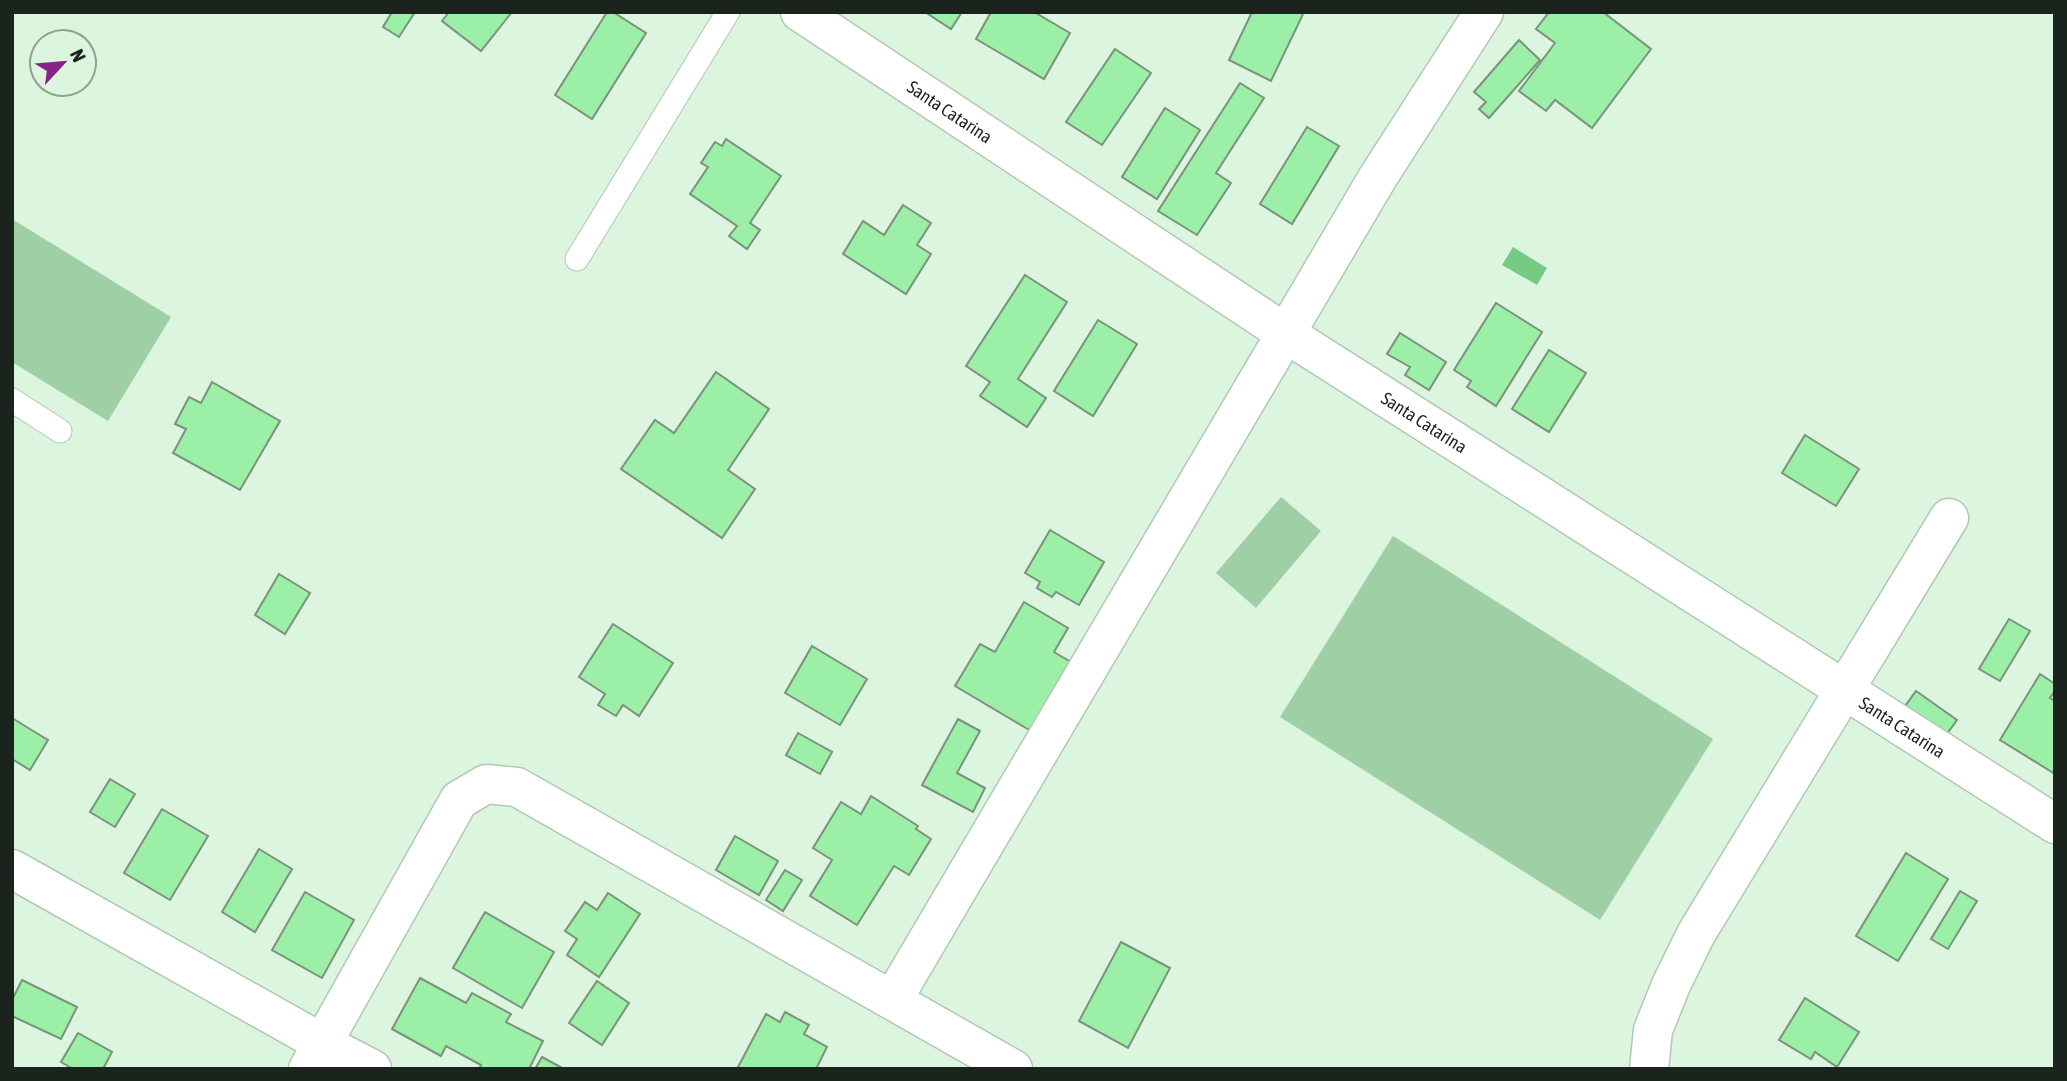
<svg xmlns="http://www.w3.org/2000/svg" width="2067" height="1081" viewBox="0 0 2067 1081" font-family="'Asap Condensed',sans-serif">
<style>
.green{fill:#9fcfa4}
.water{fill:#77ca83}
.building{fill:#9befa6;stroke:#7b927d;stroke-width:2}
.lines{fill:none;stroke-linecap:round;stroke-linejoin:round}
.lane-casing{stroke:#b1c9b3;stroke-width:25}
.street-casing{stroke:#b1c9b3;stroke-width:41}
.lane{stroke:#fff;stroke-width:23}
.street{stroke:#fff;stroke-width:38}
.labels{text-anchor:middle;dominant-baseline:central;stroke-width:5;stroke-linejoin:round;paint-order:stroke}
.street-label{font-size:18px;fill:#1b241c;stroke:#dcf5de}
</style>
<rect width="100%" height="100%" fill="#dcf5de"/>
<g class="green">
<polygon points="12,219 171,317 108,421 12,362"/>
<polygon points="1281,497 1321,531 1256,608 1216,573"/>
<polygon points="1393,536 1713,739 1600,920 1280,717"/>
</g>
<polygon class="water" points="1513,247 1547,268 1537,285 1502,265"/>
<g class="building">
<polygon points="392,12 415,12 399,37 383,27"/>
<polygon points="449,12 512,12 481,51 442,21"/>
<polygon points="607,12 613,12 646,33 592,119 555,95"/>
<polygon points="925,12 962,12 951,29"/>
<polygon points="991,12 1034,12 1070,33 1044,79 976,39"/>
<polygon points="1252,12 1304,12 1271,81 1229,60"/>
<polygon points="1549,12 1603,12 1651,49 1592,128 1555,100 1546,111 1519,91 1555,43 1536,29"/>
<polygon points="1519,40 1540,60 1489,118 1479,109 1486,102 1474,92"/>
<polygon points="1115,49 1151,73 1102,145 1066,122"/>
<polygon points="1240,83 1264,98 1216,173 1231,183 1197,235 1158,211"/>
<polygon points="1165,108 1200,130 1157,199 1122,177"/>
<polygon points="1307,127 1339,146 1292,224 1260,204"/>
<polygon points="726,139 781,176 750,223 760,230 747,249 729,236 737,226 690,194 708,167 701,163 715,142 722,146"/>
<polygon points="903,205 931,223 917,245 931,254 906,294 843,254 863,221 884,235"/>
<polygon points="1025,275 1067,302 1018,379 1046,398 1027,427 980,396 990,382 966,366"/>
<polygon points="1496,303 1542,332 1496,406 1467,387 1471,381 1454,370"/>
<polygon points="1098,320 1137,344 1093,416 1054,391"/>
<polygon points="1400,333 1446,362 1429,390 1405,375 1410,367 1387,354"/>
<polygon points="1549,350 1586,373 1549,432 1512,409"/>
<polygon points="716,372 769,409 728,470 755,489 722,538 621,469 655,420 674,433"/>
<polygon points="212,382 280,421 240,490 173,453 186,429 175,424 189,397 201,403"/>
<polygon points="1805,435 1859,469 1836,506 1782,473"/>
<polygon points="1050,530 1104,562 1079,605 1056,592 1052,597 1037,588 1040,582 1025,573"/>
<polygon points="279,574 310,593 285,634 255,615"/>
<polygon points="1024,602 1068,628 1054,652 1071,662 1031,731 955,686 980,644 995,652"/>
<polygon points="2009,619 2030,631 2000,681 1979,669"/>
<polygon points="613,624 673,663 639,716 623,705 616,716 598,705 605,694 579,677"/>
<polygon points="812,646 867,679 840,725 785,693"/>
<polygon points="2040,674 2055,684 2055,691 2050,698 2055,701 2055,774 2000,740"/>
<polygon points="1916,691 1957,720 1941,742 1900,713"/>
<polygon points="12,718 48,740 30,770 12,759"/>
<polygon points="958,719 980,731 957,773 985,788 973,812 922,785"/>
<polygon points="798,733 832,752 820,774 786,755"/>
<polygon points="110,779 135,794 115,827 90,812"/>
<polygon points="871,796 918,826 916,829 931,839 909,875 894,866 857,925 810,896 832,860 813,848 841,802 861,814"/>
<polygon points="162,809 208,836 170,900 124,873"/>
<polygon points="735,836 778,861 759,895 716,870"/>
<polygon points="259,849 292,869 255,932 222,912"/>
<polygon points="1906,853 1948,879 1898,961 1856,936"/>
<polygon points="785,870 802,880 783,911 766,900"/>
<polygon points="1960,891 1977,901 1948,949 1931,939"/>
<polygon points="305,892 354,920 322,978 272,950"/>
<polygon points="608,893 640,914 599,977 567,955 577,939 565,931 585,902 597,910"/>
<polygon points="485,912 554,952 522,1008 453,968"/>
<polygon points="1121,942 1170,968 1128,1048 1079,1021"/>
<polygon points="420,978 466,1003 472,993 511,1014 506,1022 543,1041 529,1069 479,1069 481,1065 446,1046 441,1056 392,1029"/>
<polygon points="22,980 77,1007 61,1039 12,1016 12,1000"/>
<polygon points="597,981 629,1003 602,1045 569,1023"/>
<polygon points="1805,998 1859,1032 1837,1067 1815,1052 1811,1059 1779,1040"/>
<polygon points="785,1012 809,1025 804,1034 827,1047 816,1069 737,1069 766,1014 780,1022"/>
<polygon points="78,1033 112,1052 103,1069 73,1069 61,1062"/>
<polygon points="542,1057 564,1069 535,1069"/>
</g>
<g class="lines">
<defs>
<g id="lane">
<polyline points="577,259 728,12"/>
<polyline points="12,400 60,431"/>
</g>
<g id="street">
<path id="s1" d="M800,12l485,321 770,491"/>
<polyline points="12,869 322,1043 372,1069"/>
<polyline points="893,999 1378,177 1484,12"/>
<polyline points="308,1069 459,800 486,784 517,787 1013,1069"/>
<polyline points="1649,1069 1653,1030 1671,985 1696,934 1949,518"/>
</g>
</defs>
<use href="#lane" class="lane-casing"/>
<use href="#street" class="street-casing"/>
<use href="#lane" class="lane"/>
<use href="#street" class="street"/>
</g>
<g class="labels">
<g class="street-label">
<text stroke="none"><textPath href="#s1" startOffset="180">Santa Catarina</textPath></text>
<text stroke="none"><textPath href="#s1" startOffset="747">Santa Catarina</textPath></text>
<text stroke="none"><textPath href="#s1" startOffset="1314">Santa Catarina</textPath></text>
</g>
</g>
<rect width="2067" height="1081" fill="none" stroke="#1b241c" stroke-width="28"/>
<g transform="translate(63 63) rotate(64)"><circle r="33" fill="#dcf5de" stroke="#8fa190" stroke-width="2"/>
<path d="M0-5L12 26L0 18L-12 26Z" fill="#882289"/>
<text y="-10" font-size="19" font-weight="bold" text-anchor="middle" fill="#1b241c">N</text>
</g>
</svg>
